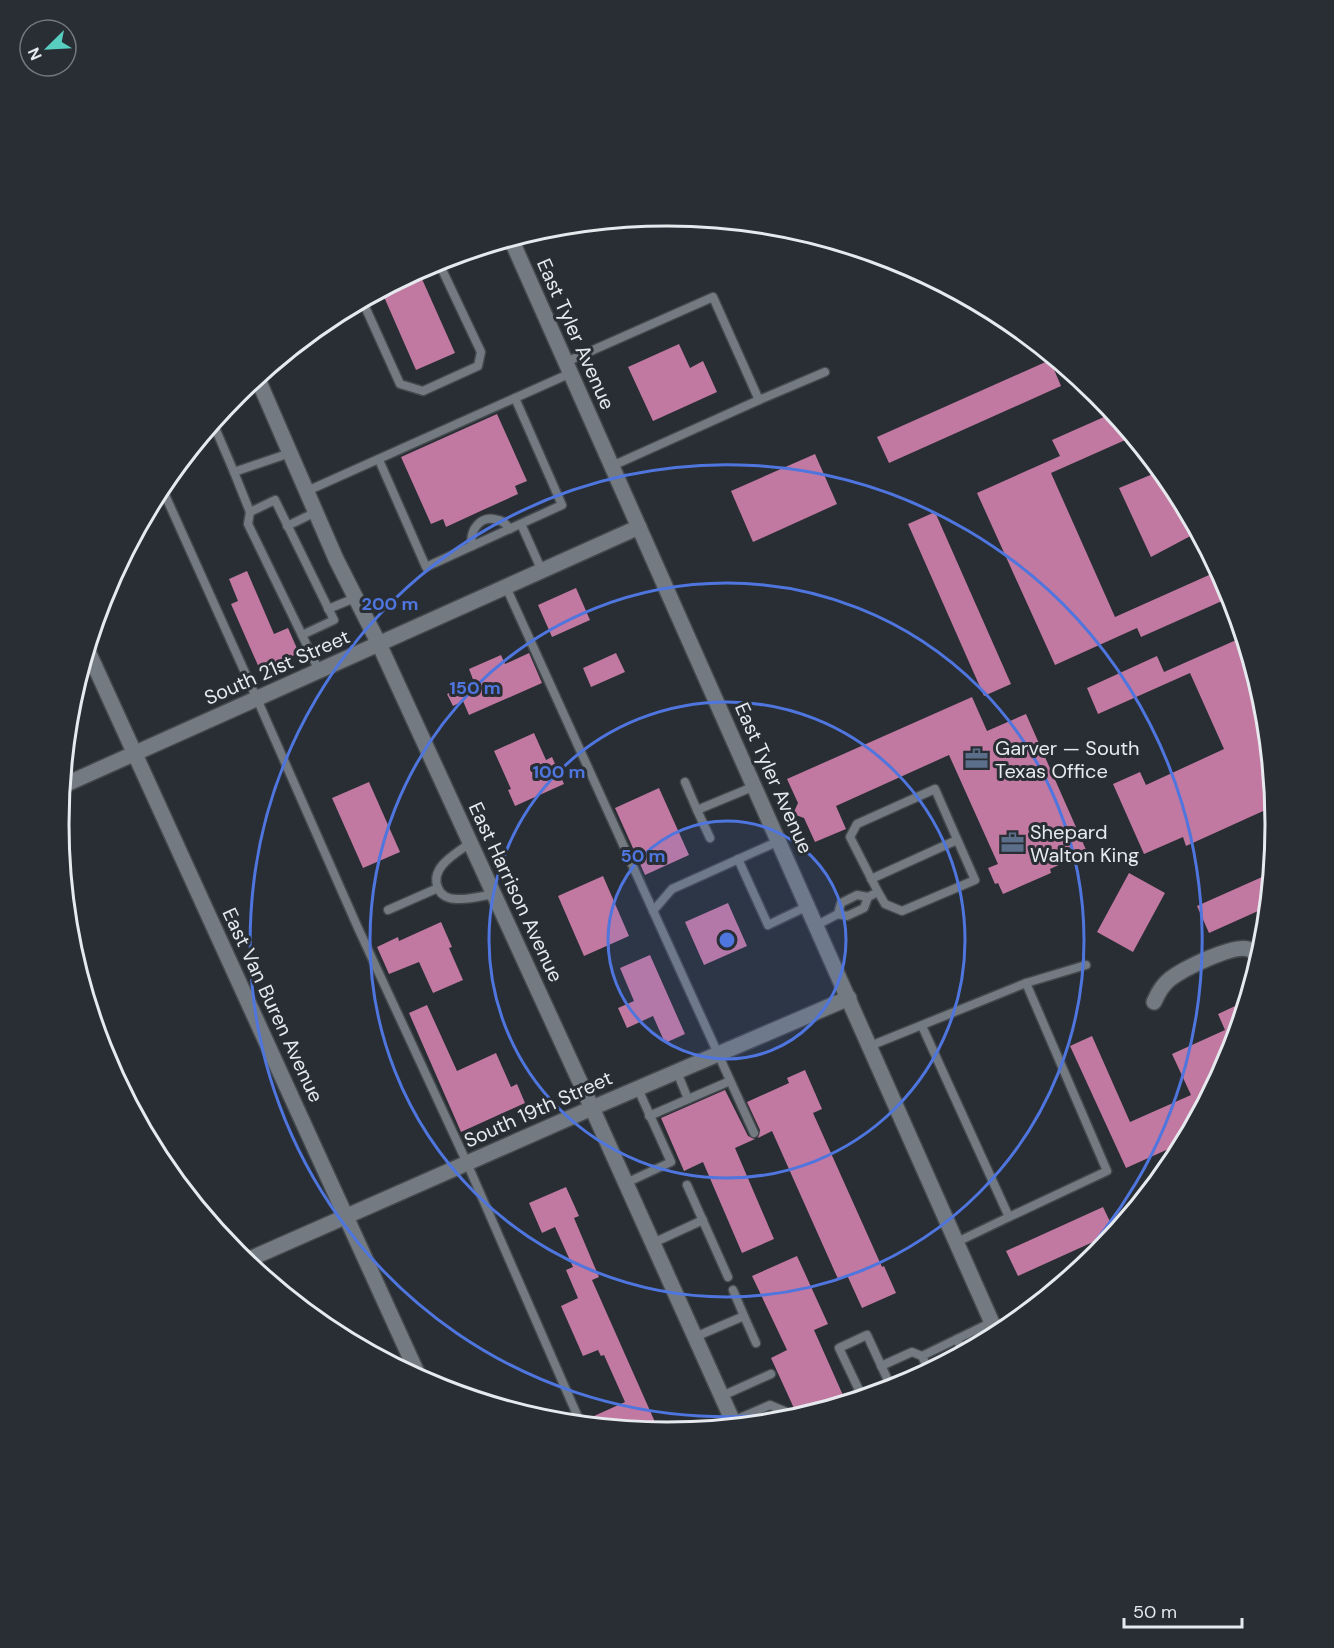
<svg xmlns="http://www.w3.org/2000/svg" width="1334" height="1648" viewBox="0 0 1334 1648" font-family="'DM Sans',sans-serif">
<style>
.building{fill:#c178a1}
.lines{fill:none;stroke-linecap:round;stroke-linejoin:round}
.lane-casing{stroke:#44494e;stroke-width:11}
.street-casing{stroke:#44494e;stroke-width:18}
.secondary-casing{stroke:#44494e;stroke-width:18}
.lane{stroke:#737a81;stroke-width:8}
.street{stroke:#737a81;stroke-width:15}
.secondary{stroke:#737a81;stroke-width:15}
.ring{fill:none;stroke:#4f75de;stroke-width:3}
.labels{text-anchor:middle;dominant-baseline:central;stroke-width:6;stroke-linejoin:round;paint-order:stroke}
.street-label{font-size:20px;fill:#e6eaee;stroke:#282e33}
.poi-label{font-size:20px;fill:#e6eaee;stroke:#282e33;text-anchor:start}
.rim{fill:none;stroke:#e6eaee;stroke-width:3}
.centre{fill:#4f75de;stroke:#282e33;stroke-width:3}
.ring-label{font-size:18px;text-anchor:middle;font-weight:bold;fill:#4f75de;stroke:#282e33;stroke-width:6;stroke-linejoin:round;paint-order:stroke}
</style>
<rect width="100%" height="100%" fill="#282e33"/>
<g class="building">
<polygon points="418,270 455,353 416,370 381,290"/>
<polygon points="679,344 690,368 703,361 717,392 653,421 628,367"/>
<polygon points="1050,360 1061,386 889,463 877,437"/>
<polygon points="1113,413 1132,437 1051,473 1115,617 1218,571 1231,597 1141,637 1137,628 1055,665 977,493 1060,456 1052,440"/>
<polygon points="497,414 527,481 515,486 518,494 485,509 446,527 443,519 431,524 401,457"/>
<polygon points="815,454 837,504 753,542 731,491"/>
<polygon points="1160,471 1173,486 1198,532 1151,557 1119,488"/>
<polygon points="935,512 1011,684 984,696 908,524"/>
<polygon points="247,571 274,634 288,628 299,653 260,670 231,604 238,601 229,579"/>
<polygon points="576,588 590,620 552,637 538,605"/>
<polygon points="1243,637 1264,706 1274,806 1186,846 1183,837 1144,854 1113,784 1140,772 1146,785 1224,749 1190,673 1098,714 1087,688 1157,656 1164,672"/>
<polygon points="529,653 542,683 469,715 463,701 453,706 447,694 474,682 469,669 501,655 505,664"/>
<polygon points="616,653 625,672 591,687 583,668"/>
<polygon points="972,697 987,731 1026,714 1087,852 1050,869 1051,873 1003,894 998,883 995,884 988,868 998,864 949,755 836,806 846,829 815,842 804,818 793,814 798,803 787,779"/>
<polygon points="534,733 546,760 552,757 564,784 515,806 508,790 511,789 494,751"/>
<polygon points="369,782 400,852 363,868 332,798"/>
<polygon points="659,788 689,855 645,875 615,808"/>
<polygon points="1129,873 1165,893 1133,952 1097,932"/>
<polygon points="1271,873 1267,907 1209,933 1197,906"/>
<polygon points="603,876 629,936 584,956 558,896"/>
<polygon points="728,903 747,946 704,965 685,922"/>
<polygon points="441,922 452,947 449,948 463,980 433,993 419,962 389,974 377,947 398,937 399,941"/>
<polygon points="650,955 685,1034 665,1043 653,1016 627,1028 618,1008 634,1001 620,968"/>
<polygon points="1246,1001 1229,1057 1177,1155 1173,1147 1126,1168 1070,1046 1092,1036 1130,1122 1191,1095 1172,1054 1225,1030 1218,1014"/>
<polygon points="427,1005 457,1071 496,1053 511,1087 517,1084 525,1103 461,1132 409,1013"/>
<polygon points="805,1070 822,1109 813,1113 882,1267 884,1266 896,1293 862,1308 847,1275 838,1279 772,1131 758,1138 760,1130 747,1102 789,1083 787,1078"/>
<polygon points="725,1090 748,1136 755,1139 735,1148 774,1239 742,1253 703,1162 684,1171 661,1118"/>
<polygon points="566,1187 579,1216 574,1218 599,1277 592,1280 655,1422 638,1430 598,1426 594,1416 625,1402 604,1355 601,1356 598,1350 583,1356 561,1306 578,1298 566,1270 573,1267 555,1227 542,1233 529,1203"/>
<polygon points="1103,1207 1115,1232 1018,1276 1006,1251"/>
<polygon points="797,1256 828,1324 814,1330 846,1402 798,1417 771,1358 787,1350 752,1276"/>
</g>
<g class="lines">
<defs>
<g id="lane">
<polyline points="362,300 400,384 423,391 478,366 481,352 438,261"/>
<polyline points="566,362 713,297 759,400 612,466"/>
<polyline points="515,398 571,373"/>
<polyline points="759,400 825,372"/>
<polyline points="213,423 234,472 290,453"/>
<polyline points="234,472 250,512 248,524 302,635"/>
<polyline points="161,486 257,699 358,928 467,1163 581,1424"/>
<polyline points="307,491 515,398 562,505 426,567 379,460"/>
<polyline points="250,512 275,500 334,620 302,635 319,671"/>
<polyline points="521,524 542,571"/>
<polyline points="287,526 316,512"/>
<path d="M472,546c-3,-15 8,-32 26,-26 5,1 9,5 12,9"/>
<polyline points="506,587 754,1133"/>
<polyline points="328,609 355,598"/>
<polyline points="685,782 697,810"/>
<polyline points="710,838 697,810 755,786"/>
<path d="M470,843c-13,10 -41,24 -32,45 3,8 11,11 19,11 12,1 25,-3 37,-5"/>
<polyline points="738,859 768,925 808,906"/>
<polyline points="871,879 957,840"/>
<polyline points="388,910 438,888"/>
<polyline points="653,911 672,889 779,841"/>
<polyline points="838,914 841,903 857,895 868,897 878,892 885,904 902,911 975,880 935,789 857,824 850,837 878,892"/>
<polyline points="817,925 838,914 847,916 864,908 868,897"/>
<polyline points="922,1026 1009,1217 957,1242"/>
<polyline points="870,1046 1026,983 1086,965"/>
<polyline points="677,1072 688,1099"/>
<polyline points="649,1116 730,1081"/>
<polyline points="626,1183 671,1162 638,1089"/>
<polyline points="687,1185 728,1277"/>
<polyline points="1009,1217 1107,1171 1026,983"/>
<polyline points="653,1243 703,1220"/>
<polyline points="733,1290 744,1316"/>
<polyline points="695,1337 744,1316 756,1343"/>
<polyline points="957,1339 963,1353"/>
<polyline points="922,1356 929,1371"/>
<polyline points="881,1366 912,1352 922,1356 992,1322"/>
<polyline points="722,1396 771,1374"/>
<polyline points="854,1400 853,1398 859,1390 839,1348 867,1335 892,1389"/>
<polyline points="733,1421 770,1405 789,1413 792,1419"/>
</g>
<g id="street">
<polyline points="87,649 420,1379"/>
<polyline points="62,786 639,527"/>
<path d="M1154,1002c4,-9 8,-17 16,-23 13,-10 63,-35 78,-30 4,1 8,5 12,7"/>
<polyline points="245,1261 592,1108 849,998"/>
</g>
<g id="secondary">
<polyline points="511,239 997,1334"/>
<polyline points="257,377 336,559 379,644 592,1108 735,1426"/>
</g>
</defs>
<use href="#lane" class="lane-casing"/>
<use href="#street" class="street-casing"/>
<use href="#secondary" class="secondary-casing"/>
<use href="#lane" class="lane"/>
<use href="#street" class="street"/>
<use href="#secondary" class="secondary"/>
</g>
<circle cx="727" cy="940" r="119" fill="#4f75de" fill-opacity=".12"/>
<g class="ring">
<circle cx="727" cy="940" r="119"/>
<circle cx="727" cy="940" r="238"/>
<circle cx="727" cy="940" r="357"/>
<path d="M921 1375A476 476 0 1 1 979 1344"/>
</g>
<defs>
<symbol id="office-bare" viewBox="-9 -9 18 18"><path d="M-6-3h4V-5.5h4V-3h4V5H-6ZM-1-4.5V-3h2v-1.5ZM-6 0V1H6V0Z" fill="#5c6f8a" stroke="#282e33" stroke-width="2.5" paint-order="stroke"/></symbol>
</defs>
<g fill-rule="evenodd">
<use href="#office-bare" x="960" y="742" width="33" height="33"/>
<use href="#office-bare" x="996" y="826" width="33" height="33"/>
</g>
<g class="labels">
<g class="street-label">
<text transform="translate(576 334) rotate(66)">East Tyler Avenue</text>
<text transform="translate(277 667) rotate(-24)">South 21st Street</text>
<text transform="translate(774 778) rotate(66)">East Tyler Avenue</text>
<text transform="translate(516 892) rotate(65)">East Harrison Avenue</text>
<text transform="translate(273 1005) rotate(65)">East Van Buren Avenue</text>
<text transform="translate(538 1109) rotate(-24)">South 19th Street</text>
</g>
<g class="poi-label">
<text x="995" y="748">Garver — South<tspan x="995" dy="23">Texas Office</tspan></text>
<text x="1030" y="832">Shepard<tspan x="1030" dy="23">Walton King</tspan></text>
</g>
</g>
<path d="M0 0H1334V1648H0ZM69 824a598 598 0 1 1 1196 0a598 598 0 1 1-1196 0Z" fill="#282e33" fill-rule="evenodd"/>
<path class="rim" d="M69 824a598 598 0 1 1 1196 0a598 598 0 1 1-1196 0Z"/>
<circle cx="727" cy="940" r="9" class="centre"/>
<g class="ring-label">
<text x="390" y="610">200 m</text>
<text x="475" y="694">150 m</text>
<text x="559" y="778">100 m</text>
<text x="643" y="862">50 m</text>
</g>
<g transform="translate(48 48) rotate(246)"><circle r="28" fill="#282e33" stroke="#74797e" stroke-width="1.5"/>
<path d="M0-4.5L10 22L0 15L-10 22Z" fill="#58cec0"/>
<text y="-9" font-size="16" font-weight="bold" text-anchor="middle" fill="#e6eaee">N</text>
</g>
<path d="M1124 1618v9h118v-9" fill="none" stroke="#e6eaee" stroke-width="3"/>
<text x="1133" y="1618" font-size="18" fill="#e6eaee" stroke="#282e33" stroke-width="4.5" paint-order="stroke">50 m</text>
</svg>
